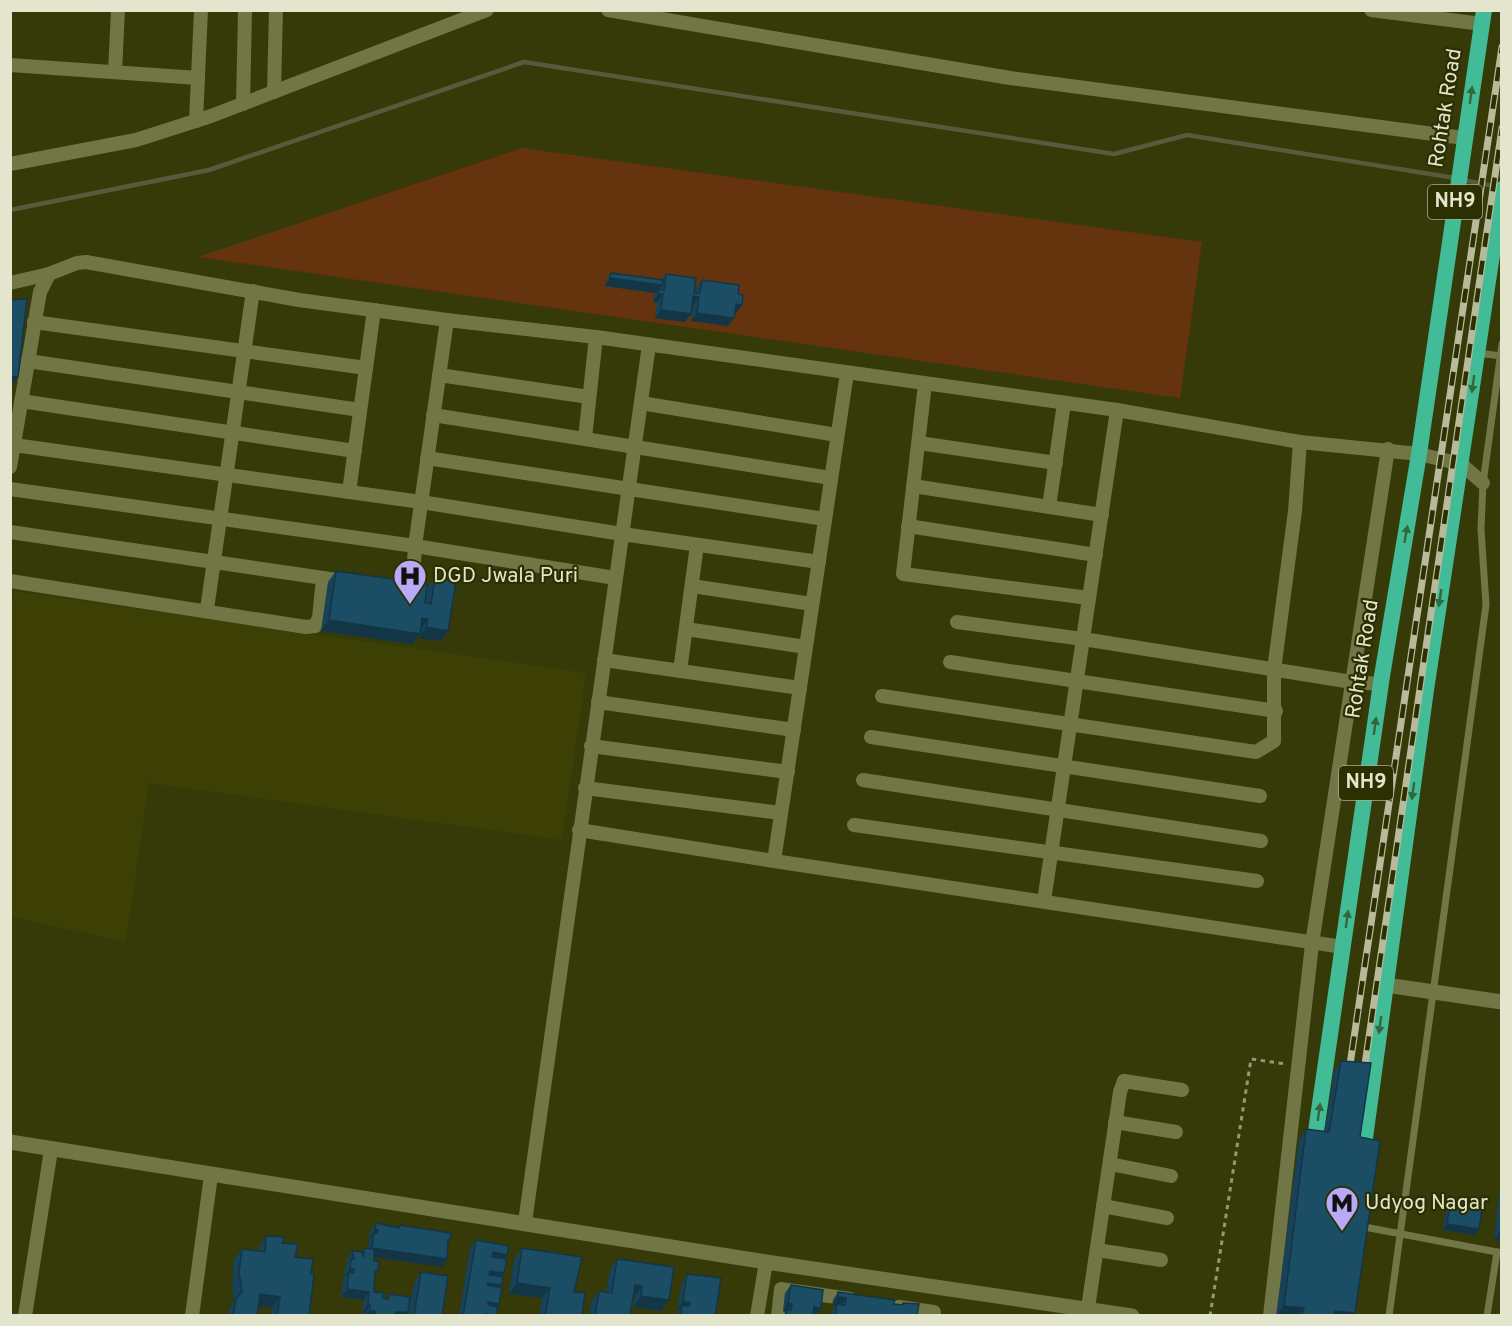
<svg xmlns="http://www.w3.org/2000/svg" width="1512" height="1326" viewBox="0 0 1512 1326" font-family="Overpass,sans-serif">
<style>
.built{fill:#3d4004}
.green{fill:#65340e}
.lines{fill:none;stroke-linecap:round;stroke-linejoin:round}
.stream{stroke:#585a3e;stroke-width:4.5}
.path{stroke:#959874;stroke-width:3;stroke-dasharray:4.5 4.5;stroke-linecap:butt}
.service{stroke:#717647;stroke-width:7}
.minor{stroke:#717647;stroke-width:14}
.tertiary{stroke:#717647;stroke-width:15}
.trunk{stroke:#41bc96;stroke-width:16}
.rail-casing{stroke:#b7ba9b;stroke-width:7}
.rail{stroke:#2c2f00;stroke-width:4.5;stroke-dasharray:14;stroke-linecap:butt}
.wall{fill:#174257}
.shaded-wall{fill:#133647}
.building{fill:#1b4d65;stroke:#133647;stroke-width:1.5}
.oneway{fill:#34673c}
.labels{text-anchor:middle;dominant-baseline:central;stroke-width:4.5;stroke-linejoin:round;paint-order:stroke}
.shield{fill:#2c2f00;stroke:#acaf90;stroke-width:1.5}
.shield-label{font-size:20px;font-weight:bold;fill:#e3e6cd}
.street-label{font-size:21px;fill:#e3e6cd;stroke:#2c2f00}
.poi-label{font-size:21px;fill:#e3e6cd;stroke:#2c2f00;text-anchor:start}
</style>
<rect width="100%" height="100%" fill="#363908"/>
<polygon class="built" points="14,591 586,673 562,840 149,783 126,942 11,917 10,611"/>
<polygon class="green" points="522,148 1202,242 1180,398 198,257"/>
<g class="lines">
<g class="stream">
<polyline points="1463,180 1499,187"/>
<polyline points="10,210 209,170 524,62 1114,154 1187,135 1455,178"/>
</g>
<polyline class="path" points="1210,1316 1251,1059 1286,1064"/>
<g class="service">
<polyline points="1477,353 1502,356"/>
<polyline points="1359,1226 1502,1253"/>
<polyline points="1389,1316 1486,605 1481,529 1483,483 1502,344"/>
<polyline points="1487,1316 1497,1252"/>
</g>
<g class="minor">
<polyline points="608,10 1010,78 1464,138"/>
<polyline points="1371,10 1482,24"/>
<polyline points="10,65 198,78"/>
<polyline points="115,72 118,10"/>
<polyline points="274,92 276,10"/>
<polyline points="243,104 245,10"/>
<polyline points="196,121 201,10"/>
<polyline points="10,164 136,140 211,116 487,10"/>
<polyline points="10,283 49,274"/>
<polyline points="34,322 366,368"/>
<polyline points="28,361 360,410"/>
<polyline points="847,373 774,861 1343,947"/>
<polyline points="439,375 589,397"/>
<polyline points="925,384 903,574 1089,598"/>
<polyline points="21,401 355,451"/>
<polyline points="641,403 837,435"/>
<polyline points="433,415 831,478"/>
<polyline points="585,438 596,337"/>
<polyline points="919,443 1056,463"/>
<polyline points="14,445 421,502 622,534 819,562"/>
<polyline points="427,458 825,519"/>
<polyline points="10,467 40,292 49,274 77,263 86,262 299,300 447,320 596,337 1117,410 1300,442 1419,454 1461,464 1483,483"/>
<polyline points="913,486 1102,515"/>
<polyline points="10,489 415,546 615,578"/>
<polyline points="349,492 374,310"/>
<polyline points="1049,507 1064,403"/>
<polyline points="908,526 1096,555"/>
<polyline points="10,532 323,578"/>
<polyline points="10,581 306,627 315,626 319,618 323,578 347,582"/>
<polyline points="692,586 812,604"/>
<polyline points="398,591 408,589 413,577 415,546 447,320"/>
<polyline points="207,609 253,291"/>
<polyline points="957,622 1083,639 1352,682 1381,684"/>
<polyline points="686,629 806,647"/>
<polyline points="604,660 800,688"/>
<polyline points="950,662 1276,711"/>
<polyline points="680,671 697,545"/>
<polyline points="882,696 1256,752 1274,741 1274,670 1295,511 1300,442"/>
<polyline points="598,702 794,730"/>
<polyline points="871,737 1260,796"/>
<polyline points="591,746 788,772"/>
<polyline points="863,780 1261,841"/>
<polyline points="585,788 781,813"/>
<polyline points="854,825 1257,881"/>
<polyline points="579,830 774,861"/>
<polyline points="1044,901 1117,410"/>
<polyline points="1115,1122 1176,1132"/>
<polyline points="1110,1164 1171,1176"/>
<polyline points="1103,1206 1167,1218"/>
<polyline points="525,1222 649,345"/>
<polyline points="1097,1250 1161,1260"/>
<polyline points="899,1307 934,1312 933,1316"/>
<polyline points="1088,1308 1120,1092 1124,1081 1182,1090"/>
<polyline points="25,1316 51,1150"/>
<polyline points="192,1316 211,1175"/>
<polyline points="757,1316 766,1262"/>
<polyline points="778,1316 781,1289 850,1299"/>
<polyline points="1270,1316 1312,944 1388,449"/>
</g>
<g class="tertiary">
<polyline points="1386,985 1502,1002"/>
<polyline points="10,1142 766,1262 1132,1316"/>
</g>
<g class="trunk">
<polyline points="1313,1152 1382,676 1419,454 1484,10"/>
<polyline points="1362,1160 1426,690 1502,189"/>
</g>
<defs>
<g id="rail">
<polyline points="1348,1078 1502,47"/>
<polyline points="1363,1078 1502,128"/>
</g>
</defs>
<use href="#rail" class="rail-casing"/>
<use href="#rail" class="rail"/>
</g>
<g class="wall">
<polygon points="611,273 662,280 666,274 695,293 696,288 702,280 738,294 742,305 736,313 735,313 728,326 691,321 693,305 692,305 685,322 655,318 657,302 653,302 653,297 656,293 605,286 606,281"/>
<polygon points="336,571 425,603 427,588 435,577 448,631 440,641 419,638 420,634 412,644 321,631 328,582"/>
<polygon points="1341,1061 1360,1137 1355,1313 1353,1316 1276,1316 1299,1140 1306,1129 1324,1132 1334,1072"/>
<polygon points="1502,1189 1502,1241 1494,1240 1499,1192"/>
<polygon points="1451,1199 1475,1235 1443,1230 1447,1204"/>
<polygon points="376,1223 398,1228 399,1225 448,1244 447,1259 442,1267 374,1257 375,1276 374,1292 383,1298 386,1299 389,1294 408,1312 405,1316 364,1316 365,1313 362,1313 364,1300 341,1297 343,1280 345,1277 344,1277 345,1267 347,1264 347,1259 352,1251 361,1252 365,1248 368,1248 369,1241 371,1238 369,1238 370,1231"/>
<polygon points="266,1236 282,1243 311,1274 309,1316 271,1316 272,1308 258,1306 257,1316 228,1316 229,1310 234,1302 232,1283 234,1259 242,1249 258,1251 259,1247"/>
<polygon points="476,1240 504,1259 504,1273 501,1277 502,1285 501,1288 499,1304 497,1307 496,1316 459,1316 470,1248"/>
<polygon points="522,1248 574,1292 582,1316 539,1316 542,1298 509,1294 514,1259"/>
<polygon points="617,1259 669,1300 661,1311 633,1307 635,1296 633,1296 630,1316 589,1316 591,1302 599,1291 606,1292 610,1269"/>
<polygon points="421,1272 442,1316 408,1316 414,1283"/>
<polygon points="687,1274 715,1316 676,1316 679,1310 677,1310 682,1283"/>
<polygon points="791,1285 821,1308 817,1314 820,1316 783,1316 785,1312 783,1311 785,1293"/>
<polygon points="838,1292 894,1304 902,1305 903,1303 917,1316 831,1316 831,1312 836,1305 832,1305 833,1300"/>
</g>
<g class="shaded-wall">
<polygon points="610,278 662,285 656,293 605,286"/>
<polygon points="658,294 663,294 657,302 653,302"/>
<polygon points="693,296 699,297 693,305 687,304"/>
<polygon points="736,304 742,305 736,313 730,313"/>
<polygon points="661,310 691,314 685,322 655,318"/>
<polygon points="697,313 734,318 728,326 691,321"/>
<polygon points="10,376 18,377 10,387"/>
<polygon points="422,618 428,619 420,630"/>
<polygon points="329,620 420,634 412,644 321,631"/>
<polygon points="426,627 448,631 440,641 419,638"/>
<polygon points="1447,1224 1479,1229 1475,1235 1443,1230"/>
<polygon points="375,1230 378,1230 374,1236 374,1233 371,1238 369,1238"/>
<polygon points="1501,1230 1502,1241 1494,1240"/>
<polygon points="372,1248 447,1259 442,1267 366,1256"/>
<polygon points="493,1252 507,1255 501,1263 487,1261"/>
<polygon points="350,1269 354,1269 349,1277 349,1272 345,1277 344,1277"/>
<polygon points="490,1271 504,1273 499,1281 484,1279"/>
<polygon points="488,1283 502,1285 496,1294 482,1291"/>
<polygon points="517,1283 550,1288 542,1298 509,1294"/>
<polygon points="635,1285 642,1286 635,1296 627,1295"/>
<polygon points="347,1289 369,1292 364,1300 341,1297"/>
<polygon points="260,1294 280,1297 272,1308 252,1305"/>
<polygon points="641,1296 669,1300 661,1311 633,1307"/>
<polygon points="838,1297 846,1298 840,1306 832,1305"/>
<polygon points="683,1301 690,1303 684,1311 682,1305 679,1310 677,1310"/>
<polygon points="488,1302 499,1304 493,1312 482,1310"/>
<polygon points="788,1303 792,1304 787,1311 787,1309 785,1312 783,1311"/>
<polygon points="368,1304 370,1305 365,1313 362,1313"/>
<polygon points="1284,1306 1304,1308 1298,1316 1277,1316"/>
<polygon points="814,1307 821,1308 816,1316 808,1316"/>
<polygon points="370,1311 375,1311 373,1316 366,1316"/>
<polygon points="1335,1311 1355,1313 1353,1316 1331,1316"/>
<polygon points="396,1312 408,1312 405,1316 393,1316"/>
</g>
<g class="building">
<polygon points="611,273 663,280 662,285 610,278"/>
<polygon points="666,274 696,278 694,293 700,293 702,280 739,285 738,294 743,295 742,305 736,304 734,318 697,313 699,297 693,296 691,314 661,310 663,294 658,294 659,289 664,290"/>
<polygon points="27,299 18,377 10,376 10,300"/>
<polygon points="336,571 427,584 425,603 431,604 435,577 456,581 448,631 426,627 428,619 422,618 420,634 329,620"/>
<polygon points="1341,1061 1371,1063 1360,1137 1380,1141 1355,1313 1335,1311 1334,1316 1302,1316 1304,1308 1284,1306 1306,1129 1329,1132"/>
<polygon points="1451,1199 1483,1204 1479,1229 1447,1224"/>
<polygon points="376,1223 399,1228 399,1225 451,1233 450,1240 448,1240 447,1259 372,1248 374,1233 377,1233 378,1230 375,1230"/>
<polygon points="266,1236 285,1237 282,1243 298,1244 295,1257 313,1259 311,1274 314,1275 309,1316 277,1316 280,1297 260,1294 257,1316 233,1316 236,1299 242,1292 239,1272 242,1249 265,1252"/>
<polygon points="476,1240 509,1246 507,1255 493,1252 492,1257 507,1259 504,1273 490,1271 489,1275 503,1277 502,1285 488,1283 487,1285 502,1288 499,1304 488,1302 488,1305 498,1307 496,1316 485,1314 485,1316 463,1316"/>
<polygon points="365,1248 374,1249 374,1261 379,1262 378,1271 375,1271 374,1292 384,1293 383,1298 388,1299 389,1294 410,1297 408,1312 396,1312 395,1316 375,1315 375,1311 370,1311 370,1305 368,1304 369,1292 347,1289 349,1272 354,1273 354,1269 350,1269 351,1259 354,1259 352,1251 362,1252 363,1257"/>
<polygon points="522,1248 582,1257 574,1292 585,1293 582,1316 545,1316 550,1288 517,1283"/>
<polygon points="617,1259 674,1267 669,1300 641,1296 642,1286 635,1285 630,1316 595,1316 599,1291 612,1293"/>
<polygon points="421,1272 448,1276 442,1316 414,1316"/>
<polygon points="687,1274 721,1278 715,1316 681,1316 682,1305 689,1306 690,1303 683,1301"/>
<polygon points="791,1285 823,1290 821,1308 814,1307 813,1314 820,1316 786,1316 787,1309 791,1310 792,1304 788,1303"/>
<polygon points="838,1292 894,1300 894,1304 903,1305 903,1303 919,1304 917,1316 835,1316 837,1304 845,1305 846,1298 838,1297"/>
</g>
<defs><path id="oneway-solid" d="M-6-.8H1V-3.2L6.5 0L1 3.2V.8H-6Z" transform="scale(1.5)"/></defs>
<g class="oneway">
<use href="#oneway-solid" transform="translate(1471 95) rotate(-82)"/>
<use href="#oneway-solid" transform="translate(1473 384) rotate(98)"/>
<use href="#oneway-solid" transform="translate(1406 534) rotate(-80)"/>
<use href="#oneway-solid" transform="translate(1440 598) rotate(99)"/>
<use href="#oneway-solid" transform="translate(1375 726) rotate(-82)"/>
<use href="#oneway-solid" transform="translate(1413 791) rotate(98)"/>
<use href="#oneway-solid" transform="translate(1347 919) rotate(-82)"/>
<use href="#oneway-solid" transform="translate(1380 1025) rotate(98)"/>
<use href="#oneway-solid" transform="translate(1319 1112) rotate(-82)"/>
</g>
<defs>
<symbol id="hospital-pin" viewBox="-11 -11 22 30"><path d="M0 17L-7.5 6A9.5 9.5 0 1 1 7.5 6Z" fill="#baaaf6" stroke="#2c2f00"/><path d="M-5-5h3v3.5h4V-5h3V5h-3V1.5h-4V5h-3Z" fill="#111"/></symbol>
<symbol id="metro-pin" viewBox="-11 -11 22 30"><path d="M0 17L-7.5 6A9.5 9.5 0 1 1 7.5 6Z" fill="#baaaf6" stroke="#2c2f00"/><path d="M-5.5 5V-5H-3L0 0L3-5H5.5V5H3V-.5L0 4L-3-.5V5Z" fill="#111"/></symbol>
</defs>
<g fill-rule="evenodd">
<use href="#hospital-pin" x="391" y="557" width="38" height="52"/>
<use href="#metro-pin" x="1323" y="1184" width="38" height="52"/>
</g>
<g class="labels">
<g class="shield">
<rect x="1428" y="185" width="54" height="34" rx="4.5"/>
<rect x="1339" y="766" width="54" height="34" rx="4.5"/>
</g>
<g class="shield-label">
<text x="1455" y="202">NH9</text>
<text x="1366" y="783">NH9</text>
</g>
<g class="street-label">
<text transform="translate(1446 108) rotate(-81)">Rohtak Road</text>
<text transform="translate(1363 659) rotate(-81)">Rohtak Road</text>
</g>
<g class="poi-label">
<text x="433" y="576">DGD Jwala Puri</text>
<text x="1365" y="1203">Udyog Nagar</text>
</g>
</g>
<rect width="1512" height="1326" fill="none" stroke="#e3e6cd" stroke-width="24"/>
</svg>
